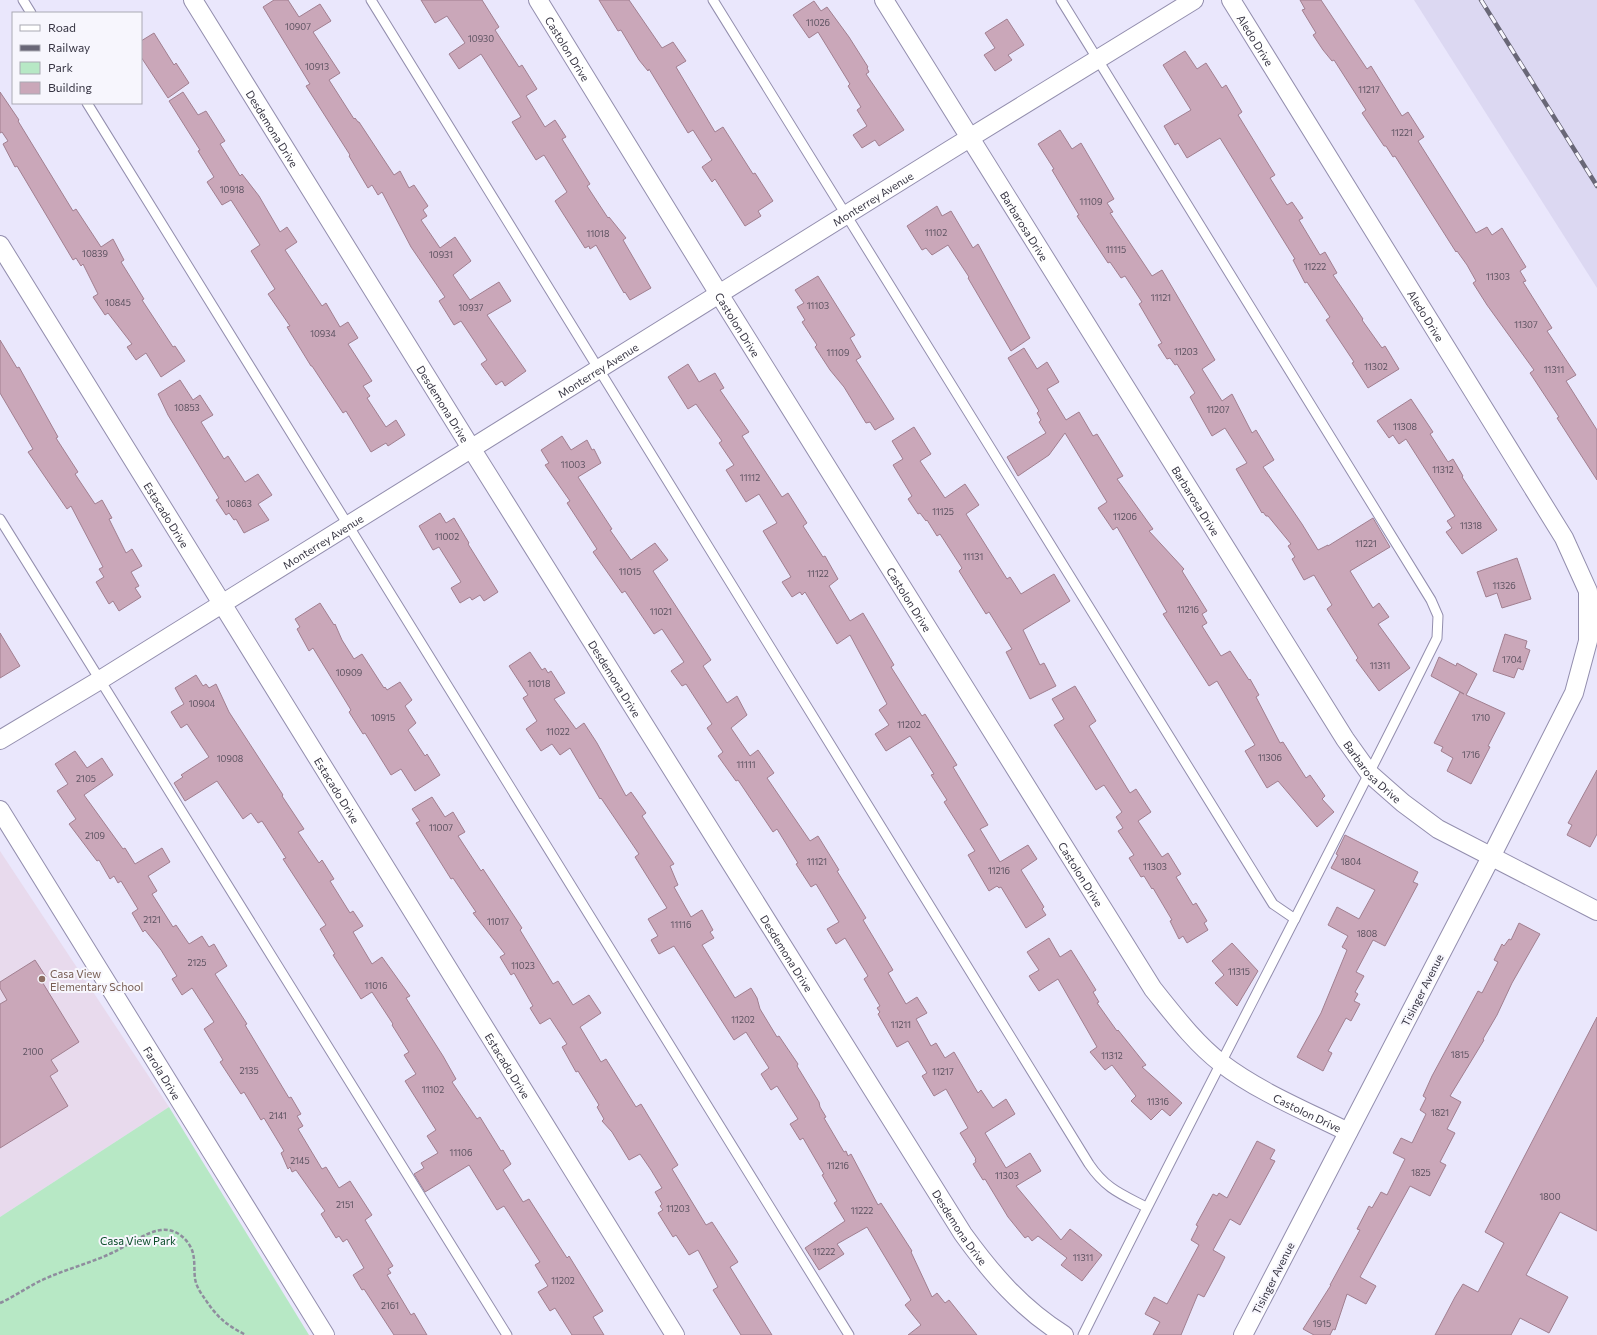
<svg xmlns="http://www.w3.org/2000/svg" width="1597" height="1335" viewBox="0 0 1597 1335" font-family="Commissioner,sans-serif">
<style>
.built{fill:#dcd8f2}
.education{fill:#e8daed}
.green{fill:#b7e8c5}
.building{fill:#caa7b9;stroke:#a17f90}
.lines{fill:none;stroke-linecap:round;stroke-linejoin:round}
.service-casing{stroke:#938eae;stroke-width:11}
.minor-casing{stroke:#938eae;stroke-width:20}
.path{stroke:#8f8d9e;stroke-width:2.5;stroke-dasharray:4 2;stroke-linecap:butt}
.service{stroke:#fff;stroke-width:9}
.minor{stroke:#fff;stroke-width:18}
.rail-casing{stroke:#696777;stroke-width:4.5}
.rail{stroke:#f7f6fd;stroke-width:3;stroke-dasharray:9;stroke-linecap:butt}
.education-dot{fill:#8d6e63;stroke:#f7f6fd;stroke-width:1.5}
.labels{text-anchor:middle;dominant-baseline:central;stroke-width:4;stroke-linejoin:round;paint-order:stroke}
.number-label{font-size:9px;fill:#5c5260}
.street-label{font-size:11px;fill:#373543;stroke:#f7f6fd}
.education-label{font-size:11px;fill:#785e54;stroke:#f7f6fd;text-anchor:start}
.park-label{font-size:11px;fill:#0a4d29;stroke:#f7f6fd}
</style>
<rect width="100%" height="100%" fill="#eae7fc"/>
<polygon class="built" points="1414,0 1597,0 1597,288"/>
<polygon class="education" points="0,851 169,1107 0,1217"/>
<polygon class="green" points="169,1107 309,1335 0,1335 0,1217"/>
<g class="building">
<polygon points="274,0 288,0 299,17 320,4 331,21 313,32 340,73 329,80 354,119 355,118 358,122 359,122 394,175 400,171 409,188 414,185 428,206 423,210 427,216 421,220 440,248 455,237 471,261 453,275 470,300 499,282 511,301 487,315 526,371 505,386 502,381 496,385 481,364 487,360 461,321 454,325 439,301 445,297 411,247 382,192 378,195 372,185 368,188 349,156 350,155 306,86 310,84 263,7"/>
<polygon points="421,0 482,0 499,27 495,30 519,67 522,65 537,89 526,96 545,127 555,120 566,137 562,139 590,184 587,186 608,218 609,217 626,238 623,240 651,288 630,300 625,292 624,293 596,245 590,249 589,246 585,248 555,201 567,192 544,155 536,160 512,122 521,117 481,54 459,69 449,54 465,43 447,16 435,23"/>
<polygon points="599,0 629,0 662,48 673,42 686,61 676,67 715,132 723,127 753,174 755,173 773,201 758,211 761,216 745,226 715,179 712,182 702,167 712,160 693,130 688,133 649,69 648,71 639,60 621,30 618,31"/>
<polygon points="1300,0 1321,0 1367,69 1371,66 1402,116 1408,112 1424,137 1418,141 1476,233 1487,227 1492,235 1502,228 1526,267 1520,271 1526,281 1523,282 1552,328 1547,331 1576,375 1566,381 1597,430 1597,480 1557,418 1559,417 1530,373 1534,370 1487,305 1473,283 1476,281 1467,265 1457,251 1456,252 1395,156 1393,157 1386,146 1384,146 1362,113 1366,110 1343,74 1334,60 1332,61 1323,50 1313,35 1316,33 1302,10 1305,9"/>
<polygon points="814,1 821,11 827,7 849,37 868,67 867,68 869,72 866,74 904,130 879,146 875,140 862,148 853,135 867,126 857,110 861,107 848,86 850,84 818,32 809,38 793,15"/>
<polygon points="1007,19 1024,45 1008,55 1012,60 995,71 984,55 995,48 985,33"/>
<polygon points="154,33 174,65 176,63 189,83 168,98 141,57 141,41"/>
<polygon points="1185,51 1197,69 1206,63 1222,88 1226,85 1242,112 1238,115 1275,175 1270,178 1287,205 1292,202 1303,218 1299,220 1320,255 1325,252 1337,273 1333,275 1363,319 1362,320 1382,348 1385,346 1399,369 1368,388 1352,363 1354,362 1326,320 1330,317 1307,282 1305,283 1293,260 1295,259 1220,138 1187,158 1178,143 1175,145 1164,126 1191,110 1163,65"/>
<polygon points="0,92 19,120 18,121 73,211 76,209 101,247 113,239 124,260 121,262 144,299 142,300 173,347 175,346 185,361 161,377 146,353 136,360 127,347 132,344 108,313 105,315 93,297 98,294 83,264 81,266 76,258 73,260 17,166 15,167 3,144 8,141 2,132 0,133"/>
<polygon points="183,92 198,115 206,111 225,141 220,144 240,176 242,174 259,196 280,232 287,227 297,242 285,250 322,306 326,303 340,327 348,322 358,338 348,344 372,381 363,386 370,396 367,398 386,427 396,420 405,435 388,446 386,443 371,452 346,411 343,413 312,366 311,366 287,327 290,326 268,294 275,289 251,251 260,245 231,200 222,205 207,182 214,177 198,151 200,150 169,101"/>
<polygon points="1060,130 1072,149 1081,143 1114,199 1107,203 1113,212 1110,213 1152,276 1162,270 1215,360 1202,369 1222,401 1232,394 1252,433 1256,430 1274,460 1263,467 1302,524 1318,550 1328,545 1328,546 1373,518 1390,547 1350,571 1373,608 1379,603 1389,617 1378,624 1410,668 1379,691 1356,660 1358,658 1327,609 1332,605 1314,575 1304,580 1292,559 1295,557 1288,546 1291,544 1268,516 1266,516 1263,512 1262,513 1236,469 1247,463 1225,428 1212,436 1190,397 1195,393 1177,364 1175,365 1170,358 1167,359 1158,345 1162,343 1139,304 1142,302 1125,276 1121,278 1110,262 1108,263 1077,216 1079,215 1052,170 1054,169 1038,144"/>
<polygon points="937,206 942,216 951,211 973,248 978,244 1030,338 1011,351 968,278 969,277 948,245 932,255 926,248 922,250 907,226"/>
<polygon points="818,276 855,335 850,338 861,357 856,360 894,419 875,430 870,422 866,423 844,387 830,370 815,347 817,345 802,322 805,320 797,307 804,303 795,290"/>
<polygon points="0,340 17,368 19,367 58,437 56,438 78,472 75,474 95,504 102,500 112,518 109,519 126,553 132,549 142,566 131,572 139,586 135,588 141,597 119,611 113,601 109,604 96,582 104,577 99,569 103,567 71,506 67,509 28,452 33,449 0,393"/>
<polygon points="1024,348 1037,369 1047,362 1059,382 1047,389 1066,420 1079,412 1093,436 1097,434 1123,476 1117,479 1153,529 1149,531 1184,569 1182,571 1207,611 1202,614 1207,623 1202,626 1221,656 1230,651 1249,680 1250,679 1259,695 1256,697 1280,743 1283,742 1306,778 1310,775 1325,796 1322,799 1334,812 1317,827 1278,781 1267,788 1245,751 1255,745 1217,681 1209,686 1163,614 1167,612 1117,527 1113,530 1098,508 1107,502 1065,433 1049,455 1018,476 1007,457 1046,433 1039,422 1041,420 1037,413 1039,411 1008,358"/>
<polygon points="688,364 699,382 715,373 724,388 720,390 749,432 742,436 782,497 788,493 807,523 803,526 823,557 825,556 838,579 829,586 850,621 863,613 894,665 891,667 922,716 925,714 957,765 953,767 988,825 980,829 1000,862 1028,845 1037,859 1021,870 1044,907 1042,909 1046,915 1026,928 1001,887 999,888 997,886 989,891 968,855 975,851 944,802 947,800 931,775 934,774 910,736 886,751 875,734 889,725 879,710 887,704 850,635 837,644 805,592 802,595 800,592 792,597 782,582 791,577 763,531 777,523 759,494 746,502 726,470 734,465 719,443 722,441 696,404 688,409 668,377"/>
<polygon points="180,380 193,400 200,395 213,415 201,422 224,459 228,456 245,482 258,474 272,495 258,504 269,520 244,533 236,519 234,520 229,513 226,515 216,500 219,498 168,415 158,394"/>
<polygon points="1411,399 1433,432 1430,434 1448,462 1453,459 1463,476 1462,477 1497,530 1462,554 1446,532 1452,528 1447,521 1455,516 1406,439 1399,444 1393,435 1389,438 1377,421"/>
<polygon points="914,427 931,454 920,461 945,498 965,484 979,505 966,514 1007,579 1010,577 1021,594 1054,574 1070,601 1023,630 1040,665 1044,663 1056,686 1030,699 1006,652 1012,649 989,612 986,614 959,571 962,568 940,534 937,536 927,520 926,521 920,513 918,514 908,499 912,496 893,465 903,459 892,441"/>
<polygon points="562,436 571,450 587,440 592,450 594,449 601,463 578,477 612,529 610,530 631,560 655,543 668,560 653,571 711,660 703,666 727,703 737,696 747,715 731,728 750,756 758,750 774,773 767,778 810,841 818,836 839,870 837,871 866,918 863,920 893,970 888,973 906,1004 917,997 927,1013 916,1019 931,1046 936,1043 945,1058 954,1052 978,1093 981,1090 993,1108 1006,1099 1015,1114 985,1133 1006,1168 1030,1153 1041,1171 1016,1186 1061,1240 1070,1229 1102,1255 1082,1281 1061,1265 1067,1258 1038,1236 1032,1241 1028,1236 1025,1238 1008,1217 985,1179 983,1180 973,1164 976,1162 975,1160 976,1159 960,1133 968,1128 946,1089 934,1096 922,1076 927,1073 908,1041 897,1047 878,1014 880,1012 877,1008 880,1006 864,979 868,976 845,938 836,944 827,929 839,922 816,884 811,887 796,864 798,863 777,829 773,832 738,780 736,781 718,756 723,752 707,728 712,724 686,684 682,686 671,671 684,662 662,629 654,634 625,591 622,593 593,552 597,549 567,503 570,501 545,465 549,463 541,450"/>
<polygon points="440,513 446,523 454,518 469,543 468,544 498,592 484,601 480,595 472,600 470,597 460,603 451,588 461,582 439,547 433,550 419,526"/>
<polygon points="1517,558 1531,599 1502,608 1497,593 1486,597 1477,572"/>
<polygon points="320,603 334,625 335,624 342,640 354,659 362,654 384,688 385,687 387,690 400,682 412,700 405,706 416,723 408,730 425,756 427,754 440,775 415,791 401,769 391,775 365,733 363,734 349,712 351,710 313,648 309,651 297,629 300,627 295,619"/>
<polygon points="0,633 20,666 0,678"/>
<polygon points="1505,634 1527,641 1525,648 1530,650 1523,670 1518,668 1514,678 1493,671"/>
<polygon points="530,652 542,670 545,668 548,673 551,671 565,693 554,699 576,729 584,723 597,743 626,796 631,792 646,813 642,816 674,864 670,866 678,885 674,887 691,917 702,910 713,930 710,932 714,938 702,945 735,998 751,988 757,998 760,1009 777,1037 779,1036 798,1064 797,1066 819,1102 820,1107 826,1117 824,1118 844,1152 846,1151 848,1156 851,1154 878,1205 881,1203 912,1251 911,1252 932,1297 937,1293 945,1303 949,1300 977,1335 908,1335 921,1325 905,1305 911,1300 867,1227 837,1244 844,1254 819,1270 805,1248 845,1221 834,1203 837,1201 822,1175 824,1174 803,1138 800,1140 790,1124 798,1119 777,1086 771,1090 761,1074 769,1068 751,1040 746,1032 734,1040 674,946 659,954 651,940 658,936 648,919 667,908 635,857 639,854 601,798 600,799 570,748 560,755 552,744 541,751 526,729 537,721 523,698 528,695 509,666"/>
<polygon points="1439,657 1456,666 1457,663 1477,674 1466,695 1505,713 1488,746 1490,747 1471,784 1447,771 1453,758 1441,751 1443,747 1434,743 1460,692 1464,694 1431,676"/>
<polygon points="196,675 203,686 206,684 209,688 216,684 229,712 283,795 282,796 304,829 298,832 319,863 322,860 334,879 330,881 350,913 353,911 363,926 353,932 372,964 382,957 410,996 406,998 443,1056 456,1079 452,1082 477,1119 480,1117 501,1151 503,1150 511,1164 503,1170 523,1202 529,1199 567,1258 569,1256 603,1311 593,1317 604,1335 572,1335 555,1308 550,1311 538,1292 548,1286 535,1265 540,1262 504,1206 497,1210 469,1165 425,1192 414,1174 424,1168 421,1163 438,1153 427,1136 436,1130 405,1081 416,1074 404,1055 409,1052 392,1025 393,1024 372,992 361,999 333,955 335,954 320,929 326,925 283,859 286,858 262,821 258,823 251,813 243,819 217,781 185,801 174,783 183,777 181,775 209,757 187,724 181,728 171,712 184,704 175,688"/>
<polygon points="1075,686 1096,721 1089,726 1130,793 1136,789 1151,812 1138,821 1162,857 1168,853 1181,874 1176,877 1193,905 1196,903 1207,921 1204,923 1208,930 1187,943 1183,936 1179,939 1170,921 1172,920 1153,888 1152,889 1144,876 1141,877 1129,858 1134,855 1118,831 1123,828 1116,817 1122,812 1104,785 1096,790 1054,725 1064,719 1052,699"/>
<polygon points="75,751 87,768 102,758 113,775 84,795 123,849 125,848 135,864 162,848 170,862 148,876 157,891 152,894 173,927 176,925 189,944 202,936 209,947 214,944 227,966 215,974 247,1024 245,1025 289,1098 291,1097 301,1114 297,1116 303,1126 298,1129 322,1169 326,1167 339,1188 350,1181 372,1215 365,1220 393,1266 388,1269 391,1273 387,1275 411,1315 414,1313 427,1335 394,1335 364,1289 362,1290 353,1275 364,1268 347,1239 343,1242 339,1236 336,1238 321,1214 325,1211 296,1170 292,1172 290,1167 288,1169 281,1153 284,1151 264,1118 261,1120 244,1092 241,1094 220,1062 223,1060 204,1029 214,1022 192,988 182,995 172,979 177,976 161,950 145,930 143,932 132,913 138,909 121,881 118,883 114,876 110,879 99,860 97,861 69,824 76,819 57,791 68,784 55,764"/>
<polygon points="1597,770 1597,834 1590,847 1567,835 1572,825 1568,823"/>
<polygon points="432,797 445,817 453,812 465,832 458,836 481,871 483,869 522,928 520,930 553,984 558,981 573,1005 589,995 601,1013 580,1027 601,1062 606,1059 636,1107 641,1104 678,1165 672,1169 706,1225 712,1222 738,1262 730,1267 772,1335 741,1335 713,1290 718,1287 698,1250 689,1255 676,1235 673,1237 658,1213 663,1210 660,1206 662,1204 655,1192 662,1188 651,1170 640,1154 629,1160 612,1132 602,1121 604,1119 597,1107 599,1105 578,1071 576,1072 562,1047 567,1044 550,1018 540,1024 530,1008 533,1006 514,973 511,975 500,957 505,954 473,913 476,912 453,878 451,879 416,823 420,821 412,809"/>
<polygon points="1345,835 1418,872 1413,882 1418,884 1385,946 1373,940 1356,972 1364,976 1355,992 1358,994 1354,1001 1360,1004 1351,1021 1346,1018 1328,1051 1332,1053 1323,1071 1297,1057 1321,1013 1347,950 1342,947 1348,936 1328,925 1337,907 1359,919 1375,890 1331,868 1338,855 1336,854"/>
<polygon points="1519,923 1540,934 1512,983 1497,1015 1483,1039 1484,1040 1450,1096 1461,1102 1447,1129 1455,1133 1440,1162 1446,1165 1430,1196 1410,1186 1360,1277 1376,1286 1366,1304 1347,1294 1335,1330 1333,1329 1330,1335 1314,1335 1303,1329 1331,1285 1330,1285 1360,1230 1357,1229 1369,1206 1372,1208 1381,1192 1387,1195 1405,1159 1393,1153 1401,1138 1412,1143 1426,1114 1420,1110 1426,1098 1423,1096 1432,1076 1478,991 1482,993 1498,962 1494,960 1502,944 1504,946 1509,939 1511,940"/>
<polygon points="1049,938 1060,957 1071,950 1096,990 1093,992 1099,1002 1097,1003 1117,1031 1118,1030 1146,1065 1142,1067 1182,1103 1170,1116 1162,1109 1151,1120 1131,1101 1136,1096 1112,1065 1105,1070 1090,1052 1097,1047 1058,979 1039,991 1029,976 1039,970 1027,952"/>
<polygon points="1232,943 1258,971 1237,1006 1215,983 1224,975 1212,961"/>
<polygon points="35,960 46,977 41,980 79,1042 51,1060 58,1071 50,1076 68,1106 0,1148 0,1004 7,1000 0,988 0,982"/>
<polygon points="1597,1017 1597,1231 1560,1212 1526,1275 1568,1297 1549,1333 1520,1318 1511,1335 1435,1335 1455,1297 1463,1284 1478,1292 1504,1243 1485,1232"/>
<polygon points="1257,1141 1275,1150 1270,1159 1275,1161 1240,1225 1230,1219 1213,1250 1225,1257 1219,1269 1204,1297 1198,1294 1181,1335 1153,1335 1160,1322 1145,1314 1154,1297 1167,1304 1199,1245 1191,1240 1198,1226 1196,1225 1213,1194 1217,1196 1219,1193 1227,1198"/>
</g>
<g class="lines">
<defs>
<g id="service">
<polyline points="23,0 31,13"/>
<path d="M371,0l718,1164c17,25 32,30 57,43"/>
<polyline points="713,0 1273,904 1295,919"/>
<path d="M1061,0l370,600 7,16 -1,22c-116,234 -238,464 -354,697"/>
<polyline points="87,103 849,1335"/>
<polyline points="0,519 507,1335"/>
</g>
<g id="minor">
<path id="s1" d="M193,0l278,448 492,786c29,40 58,74 101,101"/>
<path id="s2" d="M538,0l181,294 434,695c21,26 42,54 68,74 38,29 85,48 127,69"/>
<path id="s3" d="M884,0l461,739 25,35 33,29 35,26 159,82"/>
<path id="s4" d="M1231,0l333,538 24,53v50l-14,52 -83,164 -248,478"/>
<path id="s5" d="M0,245l675,1090"/>
<path id="s6" d="M0,740l100,-60 850,-530 244,-150"/>
<path id="s7" d="M0,810l325,525"/>
</g>
</defs>
<use href="#service" class="service-casing"/>
<use href="#minor" class="minor-casing"/>
<path class="path" d="M0,1303c13,-6 25,-14 38,-21 24,-12 51,-18 76,-30 14,-7 32,-20 47,-22 14,-2 26,8 31,20 4,11 1,23 4,33 2,6 6,12 9,16 12,18 21,26 41,36"/>
<use href="#service" class="service"/>
<use href="#minor" class="minor"/>
<defs>
<polyline id="rail" points="1481,0 1597,186"/>
</defs>
<use href="#rail" class="rail-casing"/>
<use href="#rail" class="rail"/>
</g>
<circle class="education-dot" cx="42" cy="979" r="4"/>
<g class="labels">
<g class="number-label">
<text x="818" y="22">11026</text>
<text x="298" y="26">10907</text>
<text x="481" y="38">10930</text>
<text x="317" y="66">10913</text>
<text x="1369" y="89">11217</text>
<text x="1402" y="132">11221</text>
<text x="232" y="189">10918</text>
<text x="1091" y="201">11109</text>
<text x="936" y="232">11102</text>
<text x="598" y="233">11018</text>
<text x="1116" y="249">11115</text>
<text x="95" y="253">10839</text>
<text x="441" y="254">10931</text>
<text x="1315" y="266">11222</text>
<text x="1498" y="276">11303</text>
<text x="1161" y="297">11121</text>
<text x="118" y="302">10845</text>
<text x="818" y="305">11103</text>
<text x="471" y="307">10937</text>
<text x="1526" y="324">11307</text>
<text x="323" y="333">10934</text>
<text x="1186" y="351">11203</text>
<text x="838" y="352">11109</text>
<text x="1376" y="366">11302</text>
<text x="1554" y="369">11311</text>
<text x="187" y="407">10853</text>
<text x="1218" y="409">11207</text>
<text x="1405" y="426">11308</text>
<text x="573" y="464">11003</text>
<text x="1443" y="469">11312</text>
<text x="750" y="477">11112</text>
<text x="239" y="503">10863</text>
<text x="943" y="511">11125</text>
<text x="1125" y="516">11206</text>
<text x="1471" y="525">11318</text>
<text x="447" y="536">11002</text>
<text x="1366" y="543">11221</text>
<text x="973" y="556">11131</text>
<text x="630" y="571">11015</text>
<text x="818" y="573">11122</text>
<text x="1504" y="585">11326</text>
<text x="1188" y="609">11216</text>
<text x="661" y="611">11021</text>
<text x="1512" y="659">1704</text>
<text x="1380" y="665">11311</text>
<text x="349" y="672">10909</text>
<text x="539" y="683">11018</text>
<text x="202" y="703">10904</text>
<text x="383" y="717">10915</text>
<text x="1481" y="717">1710</text>
<text x="909" y="724">11202</text>
<text x="558" y="731">11022</text>
<text x="1471" y="754">1716</text>
<text x="1270" y="757">11306</text>
<text x="230" y="758">10908</text>
<text x="746" y="764">11111</text>
<text x="86" y="778">2105</text>
<text x="441" y="827">11007</text>
<text x="95" y="835">2109</text>
<text x="817" y="861">11121</text>
<text x="1351" y="861">1804</text>
<text x="1155" y="866">11303</text>
<text x="999" y="870">11216</text>
<text x="152" y="919">2121</text>
<text x="498" y="921">11017</text>
<text x="681" y="924">11116</text>
<text x="1367" y="933">1808</text>
<text x="197" y="962">2125</text>
<text x="523" y="965">11023</text>
<text x="1239" y="971">11315</text>
<text x="376" y="985">11016</text>
<text x="743" y="1019">11202</text>
<text x="901" y="1024">11211</text>
<text x="33" y="1051">2100</text>
<text x="1460" y="1054">1815</text>
<text x="1112" y="1055">11312</text>
<text x="249" y="1070">2135</text>
<text x="943" y="1071">11217</text>
<text x="433" y="1089">11102</text>
<text x="1158" y="1101">11316</text>
<text x="1440" y="1112">1821</text>
<text x="278" y="1115">2141</text>
<text x="461" y="1152">11106</text>
<text x="300" y="1160">2145</text>
<text x="838" y="1165">11216</text>
<text x="1421" y="1172">1825</text>
<text x="1007" y="1175">11303</text>
<text x="1550" y="1196">1800</text>
<text x="345" y="1204">2151</text>
<text x="678" y="1208">11203</text>
<text x="862" y="1210">11222</text>
<text x="824" y="1251">11222</text>
<text x="1083" y="1257">11311</text>
<text x="563" y="1280">11202</text>
<text x="390" y="1305">2161</text>
<text x="1322" y="1323">1915</text>
</g>
<g class="street-label">
<text stroke="none"><textPath href="#s4" startOffset="47">Aledo Drive</textPath></text>
<text stroke="none"><textPath href="#s2" startOffset="57">Castolon Drive</textPath></text>
<text stroke="none"><textPath href="#s1" startOffset="151">Desdemona Drive</textPath></text>
<text stroke="none"><textPath href="#s6" startOffset="1027">Monterrey Avenue</textPath></text>
<text stroke="none"><textPath href="#s3" startOffset="266">Barbarosa Drive</textPath></text>
<text stroke="none"><textPath href="#s4" startOffset="371">Aledo Drive</textPath></text>
<text stroke="none"><textPath href="#s2" startOffset="381">Castolon Drive</textPath></text>
<text stroke="none"><textPath href="#s6" startOffset="703">Monterrey Avenue</textPath></text>
<text stroke="none"><textPath href="#s1" startOffset="475">Desdemona Drive</textPath></text>
<text stroke="none"><textPath href="#s3" startOffset="590">Barbarosa Drive</textPath></text>
<text stroke="none"><textPath href="#s5" startOffset="317">Estacado Drive</textPath></text>
<text stroke="none"><textPath href="#s6" startOffset="379">Monterrey Avenue</textPath></text>
<text stroke="none"><textPath href="#s2" startOffset="705">Castolon Drive</textPath></text>
<text stroke="none"><textPath href="#s1" startOffset="799">Desdemona Drive</textPath></text>
<text stroke="none"><textPath href="#s3" startOffset="914">Barbarosa Drive</textPath></text>
<text stroke="none"><textPath href="#s5" startOffset="641">Estacado Drive</textPath></text>
<text stroke="none"><textPath href="#s2" startOffset="1029">Castolon Drive</textPath></text>
<text stroke="none"><textPath href="#s1" startOffset="1123">Desdemona Drive</textPath></text>
<text transform="translate(1422 990) rotate(-63)">Tisinger Avenue</text>
<text stroke="none"><textPath href="#s5" startOffset="965">Estacado Drive</textPath></text>
<text stroke="none"><textPath href="#s7" startOffset="309">Farola Drive</textPath></text>
<text stroke="none"><textPath href="#s2" startOffset="1365">Castolon Drive</textPath></text>
<text stroke="none"><textPath href="#s1" startOffset="1447">Desdemona Drive</textPath></text>
<text transform="translate(1273 1278) rotate(-63)">Tisinger Avenue</text>
</g>
<g class="education-label">
<text x="50" y="973">Casa View<tspan x="50" dy="13">Elementary School</tspan></text>
</g>
<g class="park-label">
<text x="138" y="1240">Casa View Park</text>
</g>
</g>
<rect x="12" y="12" width="130" height="92" fill="#f7f6fd" stroke="#aaa9b3"/>
<rect x="20" y="25" width="20" height="6" fill="#ffffff" stroke="#aaa9b3"/>
<text x="48" y="32" font-size="12" fill="#373543">Road</text>
<rect x="20" y="45" width="20" height="6" fill="#696777" stroke="#aaa9b3"/>
<text x="48" y="52" font-size="12" fill="#373543">Railway</text>
<rect x="20" y="62" width="20" height="12" fill="#b7e8c5" stroke="#aaa9b3"/>
<text x="48" y="72" font-size="12" fill="#373543">Park</text>
<rect x="20" y="82" width="20" height="12" fill="#caa7b9" stroke="#aaa9b3"/>
<text x="48" y="92" font-size="12" fill="#373543">Building</text>
</svg>
